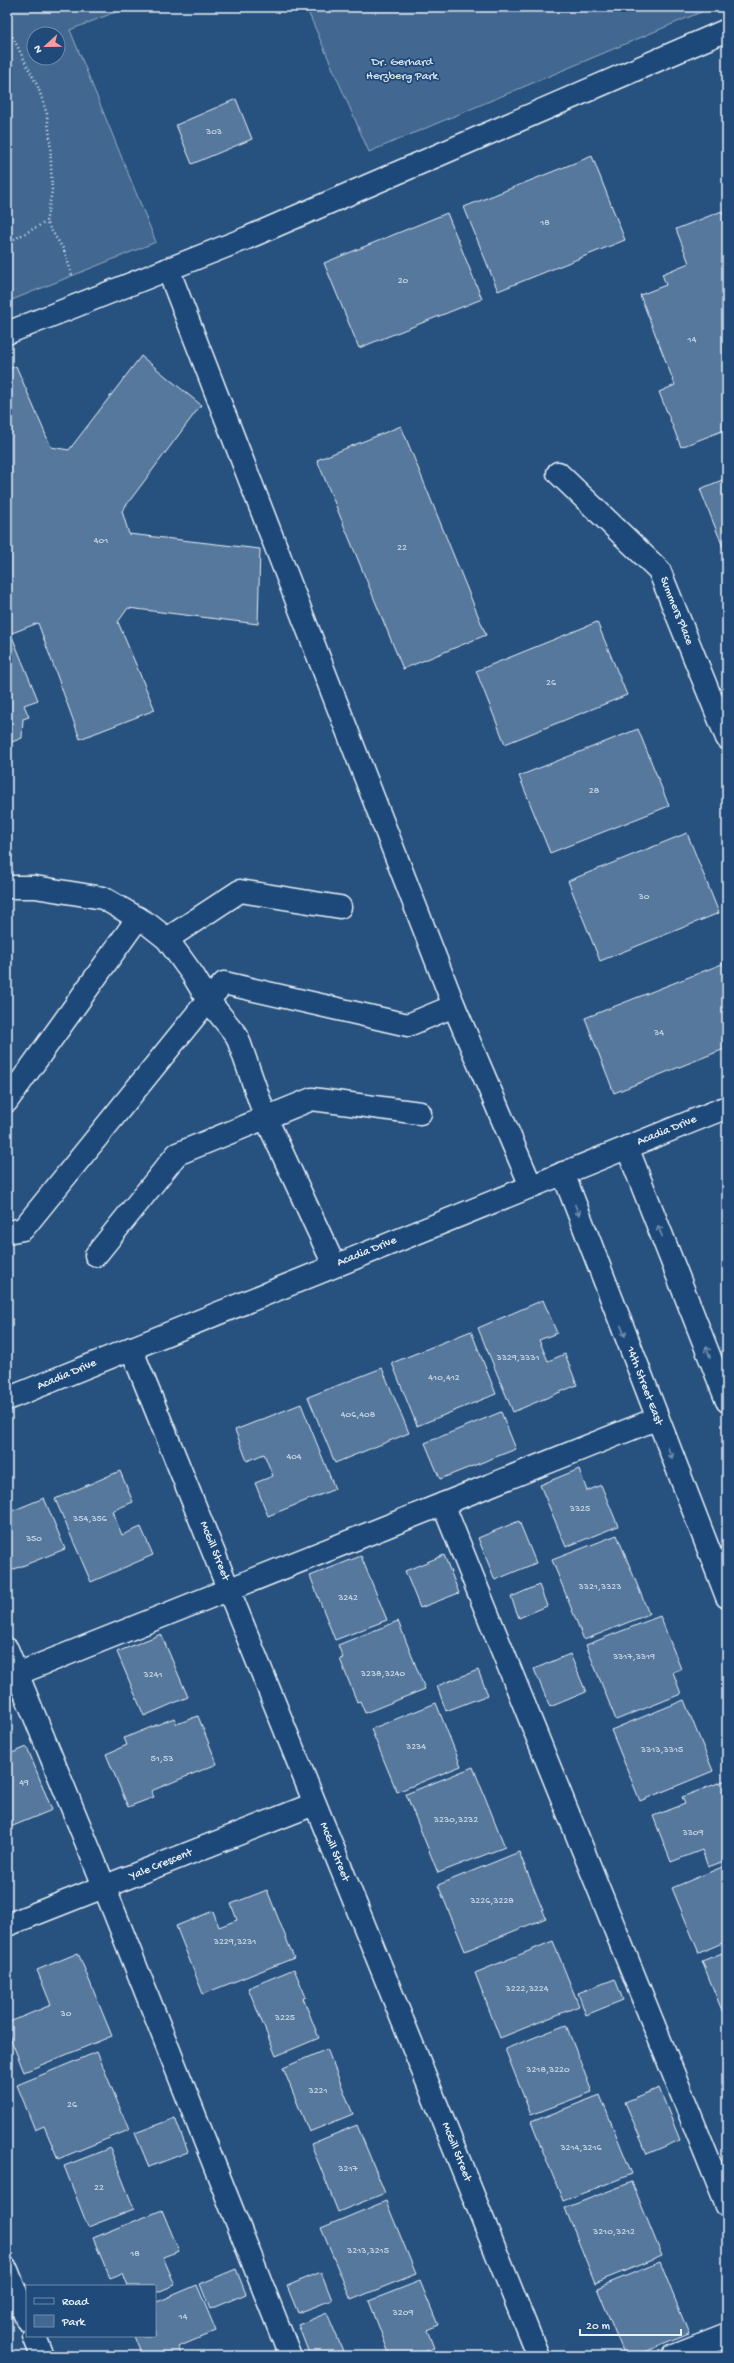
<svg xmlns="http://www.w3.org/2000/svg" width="734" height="2363" viewBox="0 0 734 2363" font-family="'Gochi Hand',sans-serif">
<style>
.green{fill:#436891;stroke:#96acc4;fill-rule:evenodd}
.building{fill:#57789d;stroke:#e8f1f8}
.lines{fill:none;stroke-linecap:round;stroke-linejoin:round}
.minor-casing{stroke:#e8f1f8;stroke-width:25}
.path{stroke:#e8f1f8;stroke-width:2.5;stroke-dasharray:1 3;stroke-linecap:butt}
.minor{stroke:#1f4a7a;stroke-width:22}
.oneway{stroke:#6f8dac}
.labels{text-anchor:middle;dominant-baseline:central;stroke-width:3.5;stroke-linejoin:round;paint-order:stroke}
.number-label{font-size:10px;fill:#c4d3e1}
.park-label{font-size:12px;fill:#d8e3ee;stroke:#1f4a7a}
.street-label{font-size:12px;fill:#e8f1f8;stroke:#1f4a7a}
</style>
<rect width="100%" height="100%" fill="#27517f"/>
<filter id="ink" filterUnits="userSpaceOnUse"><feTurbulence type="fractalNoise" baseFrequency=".025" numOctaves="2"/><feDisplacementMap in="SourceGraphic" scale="8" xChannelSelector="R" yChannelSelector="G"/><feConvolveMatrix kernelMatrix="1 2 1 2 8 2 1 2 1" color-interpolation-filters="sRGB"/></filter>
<g filter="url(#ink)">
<g class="green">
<path d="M7,7h121l-58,23 86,212 -149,60zM34,34h24v24h-24z"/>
<polygon points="306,7 713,7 369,152"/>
</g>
<g class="building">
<polygon points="236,99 252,139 192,164 176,125"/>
<polygon points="592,156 625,240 498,291 464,207"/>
<polygon points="722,211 727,225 727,429 681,447 659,392 675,385 640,295 666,285 662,274 689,263 676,229"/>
<polygon points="447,213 482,299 359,348 324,263"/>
<polygon points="141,356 201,405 122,511 129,534 260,549 258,624 128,608 118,622 155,710 80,739 38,623 7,635 7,370 16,366 51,447 69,450"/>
<polygon points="401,426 486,635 403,669 317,460"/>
<polygon points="727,478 727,557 700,489"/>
<polygon points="597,622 627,695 505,744 476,671"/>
<polygon points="11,634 38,700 24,705 29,717 23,719 22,738 7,744 7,635"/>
<polygon points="638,729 669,806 550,853 519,776"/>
<polygon points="687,833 719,913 600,961 568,881"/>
<polygon points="727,962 727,1048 614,1093 585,1018"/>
<polygon points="543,1300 557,1333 539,1340 548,1361 565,1354 577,1385 513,1412 478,1328"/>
<polygon points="471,1331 496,1394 417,1426 392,1363"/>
<polygon points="382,1368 409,1433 335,1463 308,1397"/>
<polygon points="301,1404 335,1489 268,1516 255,1483 273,1476 264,1454 247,1461 235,1430"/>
<polygon points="501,1412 516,1449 440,1479 425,1443"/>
<polygon points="579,1469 587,1491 601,1485 618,1526 566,1547 540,1485"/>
<polygon points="120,1471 133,1502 112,1511 122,1535 141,1527 153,1555 91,1582 55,1499"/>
<polygon points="44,1498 65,1549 7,1572 7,1529 10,1528 7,1513"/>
<polygon points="519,1521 536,1563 495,1580 478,1538"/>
<polygon points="617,1535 649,1614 584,1640 552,1560"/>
<polygon points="444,1555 459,1593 420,1608 405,1571"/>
<polygon points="361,1556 387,1620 335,1640 310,1576"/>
<polygon points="539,1585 547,1606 519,1618 511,1597"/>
<polygon points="660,1616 681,1669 673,1672 681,1694 616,1720 586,1645"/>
<polygon points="398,1621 425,1689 365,1713 360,1701 357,1702 340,1659 343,1658 338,1645"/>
<polygon points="161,1634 188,1697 144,1716 117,1652"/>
<polygon points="570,1654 586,1692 550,1707 534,1669"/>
<polygon points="478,1670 488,1695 446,1711 437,1686"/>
<polygon points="684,1700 713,1771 640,1801 611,1730"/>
<polygon points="436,1703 461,1766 397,1792 371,1729"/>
<polygon points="198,1716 217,1764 151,1791 154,1797 128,1807 106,1754 127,1745 124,1738 174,1718 177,1724"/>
<polygon points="27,1747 52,1810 8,1828 7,1755"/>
<polygon points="473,1767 505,1847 438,1873 406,1794"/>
<polygon points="726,1780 727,1860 708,1867 702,1850 671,1862 653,1816 685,1804 682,1797"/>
<polygon points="519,1852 546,1918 465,1951 438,1885"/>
<polygon points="727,1865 727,1941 699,1953 672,1888"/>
<polygon points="267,1890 294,1958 203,1994 176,1926 213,1911 219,1927 237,1920 231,1904"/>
<polygon points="553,1941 579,2006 500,2038 475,1973"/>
<polygon points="727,1951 727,2023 702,1961"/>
<polygon points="78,1953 112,2036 24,2072 7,2030 7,2023 51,2005 37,1970"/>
<polygon points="294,1969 306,1997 303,1998 319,2038 276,2056 248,1988"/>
<polygon points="615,1979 623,2000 586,2015 578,1993"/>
<polygon points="566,2025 592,2092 531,2115 505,2049"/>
<polygon points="327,2049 353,2114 309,2132 283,2068"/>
<polygon points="97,2052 129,2130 58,2159 44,2126 35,2130 17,2085"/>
<polygon points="659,2088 680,2140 647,2154 625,2102"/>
<polygon points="600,2095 632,2174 563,2201 531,2122"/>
<polygon points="175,2118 188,2152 149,2167 135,2133"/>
<polygon points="357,2125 385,2193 338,2212 311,2144"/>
<polygon points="110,2148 134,2209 88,2227 64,2166"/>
<polygon points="632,2182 662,2256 595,2283 565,2208"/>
<polygon points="386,2201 416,2274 351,2300 321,2228"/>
<polygon points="162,2210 179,2251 163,2257 175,2285 155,2293 155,2286 128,2286 123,2273 110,2278 93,2238"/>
<polygon points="660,2262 689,2334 635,2356 625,2356 597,2288"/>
<polygon points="236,2269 246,2294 210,2309 200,2284"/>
<polygon points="321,2272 332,2300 298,2313 287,2286"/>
<polygon points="420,2281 438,2325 427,2330 434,2348 414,2356 390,2356 369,2301"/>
<polygon points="197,2285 216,2331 178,2347 182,2356 142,2356 134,2336 155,2336 155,2303"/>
<polygon points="327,2313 343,2351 330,2356 310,2356 298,2325"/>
</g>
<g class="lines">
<defs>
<g id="minor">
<polyline points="168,269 454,1006 531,1186"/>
<polyline points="7,333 247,238 727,30"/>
<polyline points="558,473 659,570 727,738"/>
<polyline points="7,887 35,887 103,898 148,924 167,939 193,975 208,1000 237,1036 265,1116 334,1265"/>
<polyline points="167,939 240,891 340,907"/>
<polyline points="7,1101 138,918"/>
<polyline points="627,1147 727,1401"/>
<polyline points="563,1173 727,1597"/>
<polyline points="7,1232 23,1229 208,1000 224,983 408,1025 454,1006"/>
<polyline points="96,1255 177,1154 312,1099 420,1113"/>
<polyline points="131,1348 538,2356"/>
<polyline points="7,1399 727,1107"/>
<polyline points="443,1504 727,2206"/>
<polyline points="7,1649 94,1861 290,2356"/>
<polyline points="7,1678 656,1419"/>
<polyline points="7,1925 314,1804"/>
<polyline points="7,2270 27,2320"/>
<polyline points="34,2336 42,2356"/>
<polyline points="674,2356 727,2335"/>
</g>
</defs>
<use href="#minor" class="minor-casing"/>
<g class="path">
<polyline points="7,26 38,87 47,114 50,137 52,191 46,222 64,250 72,275"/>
<polyline points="7,243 46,222"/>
</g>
<use href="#minor" class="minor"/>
</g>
<defs><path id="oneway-shaft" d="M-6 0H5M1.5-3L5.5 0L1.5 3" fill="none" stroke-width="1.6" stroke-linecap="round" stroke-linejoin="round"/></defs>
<g class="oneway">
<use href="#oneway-shaft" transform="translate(577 1210) rotate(69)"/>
<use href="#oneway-shaft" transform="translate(660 1231) rotate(-111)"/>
<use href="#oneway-shaft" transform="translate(623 1331) rotate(69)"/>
<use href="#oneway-shaft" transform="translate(708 1352) rotate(-111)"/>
<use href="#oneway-shaft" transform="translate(670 1453) rotate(68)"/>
</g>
</g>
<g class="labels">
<g class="number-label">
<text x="214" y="132">303</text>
<text x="545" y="223">18</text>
<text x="403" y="281">20</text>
<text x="692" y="340">14</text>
<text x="101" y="541">401</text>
<text x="402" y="548">22</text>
<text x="551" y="683">26</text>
<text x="594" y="791">28</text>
<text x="644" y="897">30</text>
<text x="659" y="1033">34</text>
<text x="518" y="1358">3329,3331</text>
<text x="444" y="1378">410,412</text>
<text x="358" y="1415">406,408</text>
<text x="294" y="1457">404</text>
<text x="580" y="1509">3325</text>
<text x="90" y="1519">354,356</text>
<text x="34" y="1539">350</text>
<text x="600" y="1587">3321,3323</text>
<text x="348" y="1598">3242</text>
<text x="634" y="1657">3317,3319</text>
<text x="383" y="1674">3238,3240</text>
<text x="153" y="1675">3241</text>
<text x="416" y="1747">3234</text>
<text x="662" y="1750">3313,3315</text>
<text x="162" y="1759">51,53</text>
<text x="24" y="1783">49</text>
<text x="456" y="1820">3230,3232</text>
<text x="693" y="1833">3309</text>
<text x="492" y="1901">3226,3228</text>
<text x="235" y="1942">3229,3231</text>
<text x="527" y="1989">3222,3224</text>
<text x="66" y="2014">30</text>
<text x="285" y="2018">3225</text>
<text x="548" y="2070">3218,3220</text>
<text x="318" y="2091">3221</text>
<text x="72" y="2105">26</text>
<text x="581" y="2148">3214,3216</text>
<text x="348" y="2169">3217</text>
<text x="99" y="2188">22</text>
<text x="614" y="2232">3210,3212</text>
<text x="368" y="2251">3213,3215</text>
<text x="135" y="2254">18</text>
<text x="403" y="2313">3209</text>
<text x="183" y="2317">14</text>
</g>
<g class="park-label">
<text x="402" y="63">Dr. Gerhard<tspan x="402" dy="14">Herzberg Park</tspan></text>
</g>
<g class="street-label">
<text transform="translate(676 611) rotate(68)">Summers Place</text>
<text transform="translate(667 1131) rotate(-22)">Acadia Drive</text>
<text transform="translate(367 1252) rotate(-22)">Acadia Drive</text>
<text transform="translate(67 1375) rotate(-23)">Acadia Drive</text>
<text transform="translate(644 1386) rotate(69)">14th Street East</text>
<text transform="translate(214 1551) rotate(68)">McGill Street</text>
<text transform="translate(334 1852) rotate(68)">McGill Street</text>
<text transform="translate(161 1865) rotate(-22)">Yale Crescent</text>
<text transform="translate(456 2152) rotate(68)">McGill Street</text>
</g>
</g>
<rect width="734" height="2363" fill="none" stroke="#1f4a7a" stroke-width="24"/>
<rect x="12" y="12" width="710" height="2339" fill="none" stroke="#e8f1f8" stroke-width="1.5" filter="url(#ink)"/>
<rect x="26" y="2285" width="130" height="52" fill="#1f4a7a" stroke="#6f8dac"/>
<rect x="34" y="2298" width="20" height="6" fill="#1f4a7a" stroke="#6f8dac"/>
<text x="62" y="2305" font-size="12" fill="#e8f1f8">Road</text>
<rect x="34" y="2315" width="20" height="12" fill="#436891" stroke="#6f8dac"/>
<text x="62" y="2325" font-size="12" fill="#e8f1f8">Park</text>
<g transform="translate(46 46) rotate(248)"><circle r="19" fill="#1f4a7a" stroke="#6f8dac"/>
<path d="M0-3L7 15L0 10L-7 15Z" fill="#ff9aa2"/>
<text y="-6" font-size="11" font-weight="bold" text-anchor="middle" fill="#e8f1f8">N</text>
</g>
<path d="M580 2329v6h101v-6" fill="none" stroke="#e8f1f8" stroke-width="2"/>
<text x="586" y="2329" font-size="12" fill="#e8f1f8" stroke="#1f4a7a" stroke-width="3" paint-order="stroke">20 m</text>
</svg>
